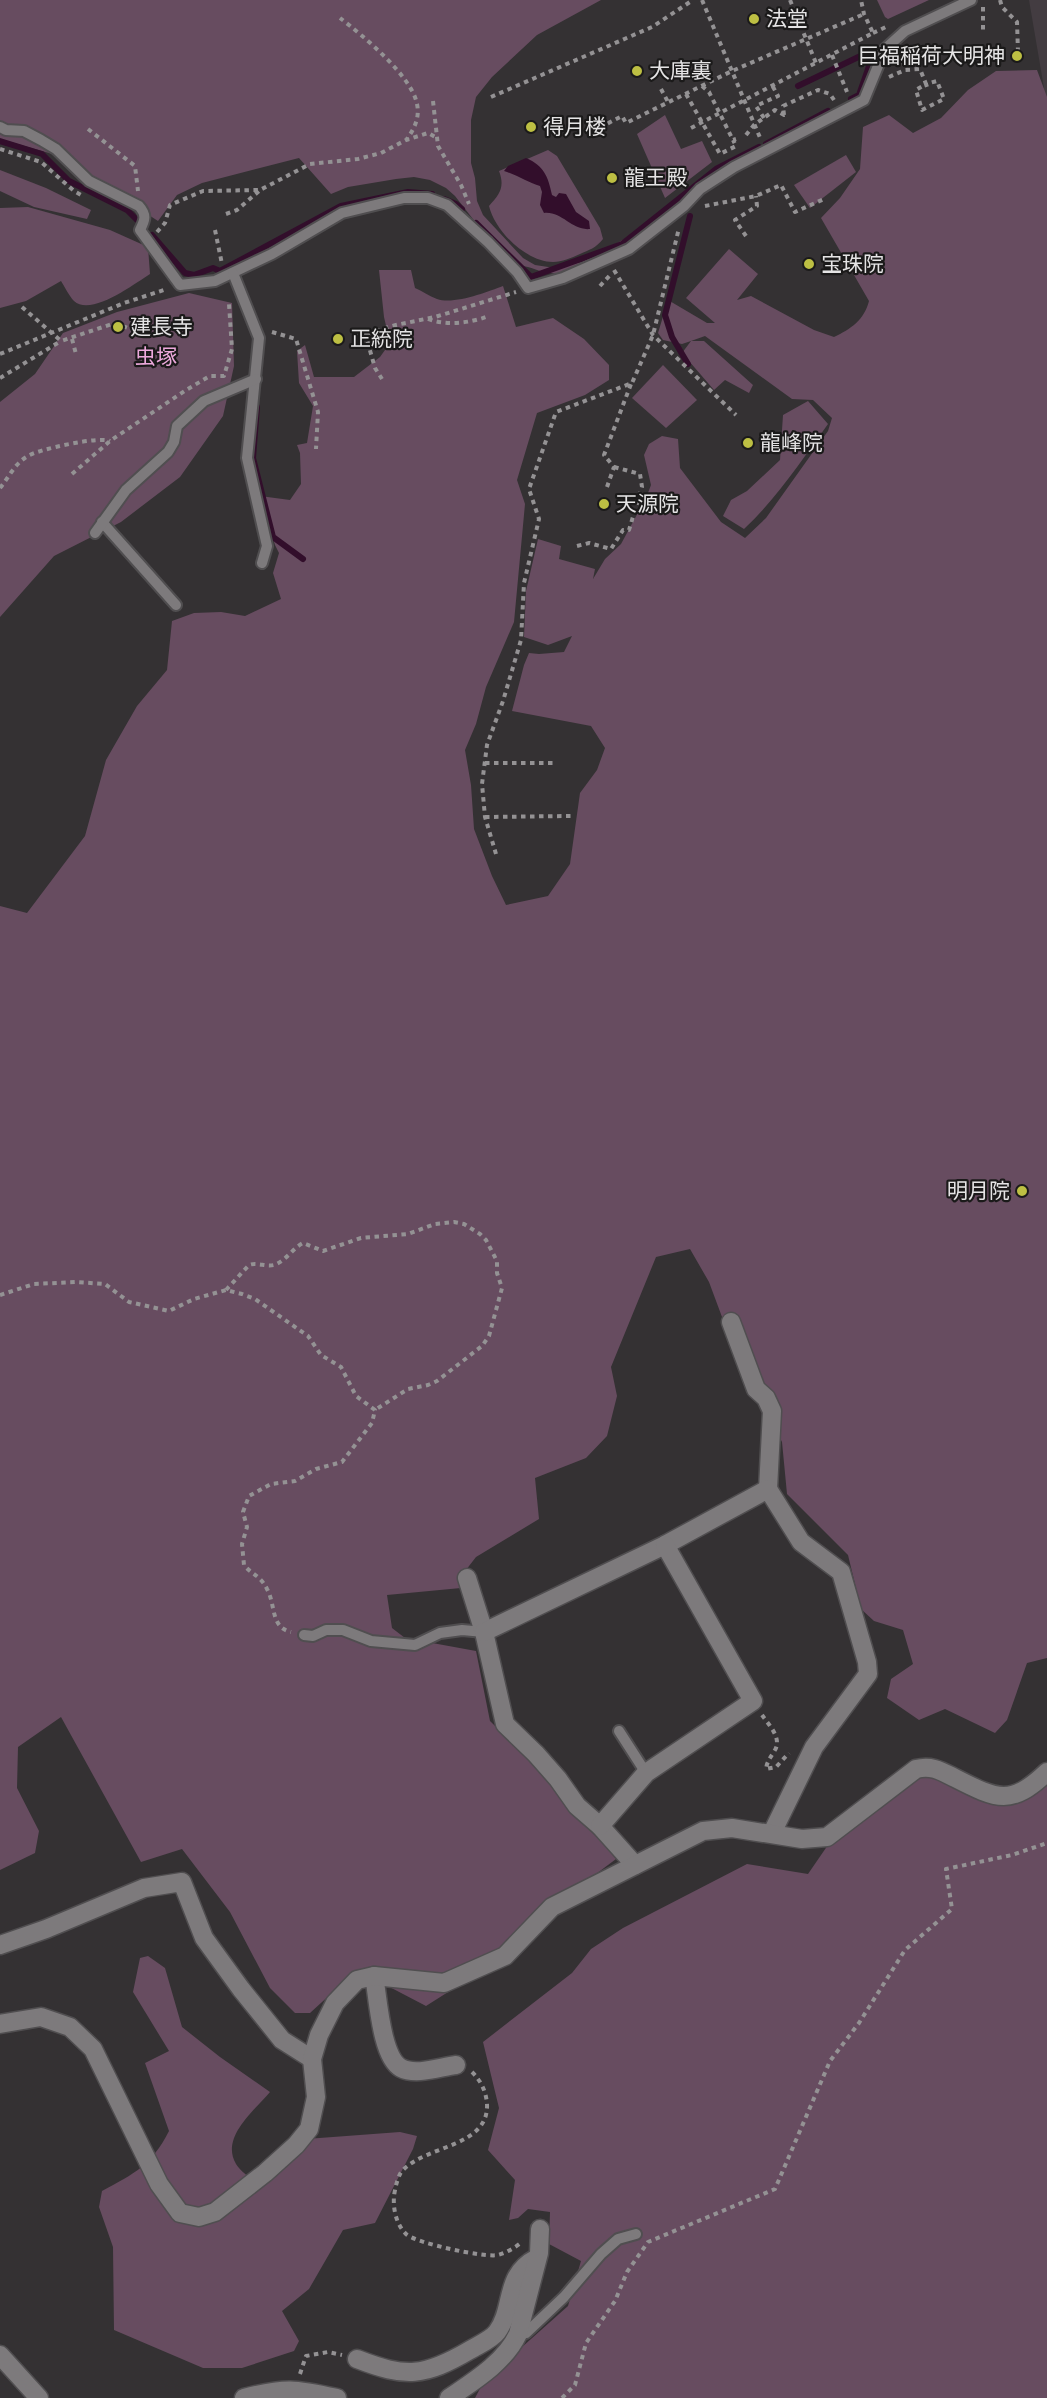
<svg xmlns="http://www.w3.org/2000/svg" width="1047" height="2398" viewBox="0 0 1047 2398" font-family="Roboto,'Noto Sans JP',sans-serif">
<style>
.built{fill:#433c41}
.green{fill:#674c60}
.water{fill:#320e2b}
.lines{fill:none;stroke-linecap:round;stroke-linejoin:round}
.stream{stroke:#320e2b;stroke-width:6}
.lane-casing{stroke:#504e50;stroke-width:14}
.street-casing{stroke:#504e50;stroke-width:21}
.path{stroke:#949294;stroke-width:4;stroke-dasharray:4.5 4.5;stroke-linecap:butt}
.lane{stroke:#7d7a7c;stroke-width:10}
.street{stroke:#7d7a7c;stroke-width:18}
.poi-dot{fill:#bdbf43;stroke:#1b1a1a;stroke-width:2}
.labels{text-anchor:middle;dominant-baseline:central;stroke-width:4.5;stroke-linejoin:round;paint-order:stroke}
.poi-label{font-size:21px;fill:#e5e4e5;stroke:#1b1a1a;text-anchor:start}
.park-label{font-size:21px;fill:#eda9dc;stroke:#1b1a1a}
</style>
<rect width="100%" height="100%" fill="#343133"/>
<polygon class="built" points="1029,0 1047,0 1047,127 1036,104 1044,88"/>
<g class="green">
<path d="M0,0h601l-64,35 -45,42 -16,20 -5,23v43l4,15 2,23 6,14 40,43 12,7 20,3 27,-6 50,-27h9c-20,13 -68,42 -91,38 -12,-1 -20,-8 -32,-7l-42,-43 -21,-27 -9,-8 -16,-8 -16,-3 -18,2 -48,8 -17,7 -32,-36 -97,25 -25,12 -19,26 -102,-66 -56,-16z"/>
<polygon points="877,0 929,0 888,19 885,17"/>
<path d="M1037,70l10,27v1561l-20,5 -20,57 -12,13 -50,-24 -26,11 -32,-22 4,-19 22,-15 -10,-34 -29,-9 -13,-12 -13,-54 -61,-61 -5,-52 -26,-53 -18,-29 -29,-78 -19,-33 -34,8 -45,110 6,29 -10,40 -21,22 -51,20 4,41 -63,38 -17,22 2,9 -74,7 5,33 13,10 71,13 14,70 63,62 63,76 -64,48 -47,49 -79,50 -69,-36 -47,43h-15l-25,-25 -40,-76 -48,-63 -41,13 -80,-145 -43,30 -1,41 22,43 -4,22 -35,17v-964l27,7 58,-77 21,-76 31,-54 30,-36 5,-49 22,-8 27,-1 24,4 36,-17 -8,-26 6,-20 -4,-8 -15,-49 30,4 11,-16 -1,-31 -3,-8 10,-2 6,-37 -14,-23 -2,-32 8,-6 9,32h40l26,-20 10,-14 -6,-26 -5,-47h32l4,18c7,3 14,8 22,11 17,6 50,-7 66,-13l13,41 37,-9 31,21 25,26v15l-24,15 -48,18 -20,67 8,24 -11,118 -28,65 -10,37 -11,26 6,35 3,44 18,47 14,29 42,-9 22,-32 10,-71 17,-23 8,-22 -14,-22 -79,-15 12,-46 5,-12 10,1 25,-2 8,-16 -24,9 -24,-8 2,-46 12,-52 23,7 -2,13 36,10 -2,10 12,-20 16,-15 25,-46 5,-13 -7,-30 5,-11 13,-8 16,3 2,29 41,54 24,16 21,-20 62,-87 4,-13 -19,-18 -21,-1 -87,-63 -14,5h13l49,44 -4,8 -24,-13 -11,10 -32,-37 9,-12 -9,3 -19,-4 -5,-7 10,-33 39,23h8l-29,-25 43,-49 29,25 -21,26 14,-4 63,34 20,7c17,-8 30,-17 35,-36l-48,-83 19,-20 20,-29 3,-42 26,-12 24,18 28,-15 27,-28 28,-19z"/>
<polygon points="665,115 681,149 702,141 712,162 665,198 637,134"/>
<path d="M548,150l9,6 43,72 3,11c-7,9 -14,11 -23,15 -9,4 -18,8 -27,8 -27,0 -58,-31 -64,-56 11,-12 16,-19 10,-35z"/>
<polygon points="846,155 856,172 810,208 794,185"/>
<polygon points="0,170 46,188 91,210 87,219 34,207 0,191"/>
<path d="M28,207l82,23 38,17 2,27c-16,10 -59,43 -76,27 -5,-5 -9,-14 -13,-20l-35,20 -26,7v-100z"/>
<polygon points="189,293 232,303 234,366 223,416 180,477 121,522 54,556 0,617 0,402 35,374 63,333 117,312"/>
<polygon points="663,365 697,400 666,428 632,398"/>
<path d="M808,401l20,23c-26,36 -51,74 -84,105l-21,-13 8,-16 16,-9 33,-31 3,-45z"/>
<polygon points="926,1775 1007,1804 1035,1793 1047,1781 1047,2398 475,2398 484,2381 568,2306 581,2261 549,2244 550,2212 528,2209 518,2218 509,2220 515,2180 488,2150 499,2108 483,2042 572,1973 591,1949 623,1928 747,1864 808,1874 830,1842 911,1781"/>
<path d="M148,1956l17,12 17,59 38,30 50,35c-15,18 -50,45 -34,72 5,8 17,16 24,23l46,-48 94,-7 17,4 -4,13 -38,74 -32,7 -34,59 -27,22 17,30 -5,10 -52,17h-39l-89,-38 -1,-83 -14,-40 3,-16c33,-18 49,-25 67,-60l-24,-68 24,-12 -36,-59 7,-34z"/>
</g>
<path class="water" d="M526,158c18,8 22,18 26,37l4,2 3,-4 7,1 10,18 13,9 1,8c-18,2 -28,-18 -46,-16l-4,-8 2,-13 -2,-6c-11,-3 -23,-11 -36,-15l4,-5z"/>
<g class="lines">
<g class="stream">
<polyline points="798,86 875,49"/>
<polyline points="851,99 859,95 875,49"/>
<polyline points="0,141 42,154 69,181 127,210 137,220"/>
<polyline points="766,144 828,111"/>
<polyline points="444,199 456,204 462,209"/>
<polyline points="476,223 531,277 622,244 716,169 759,147"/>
<polyline points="152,235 185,273 194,275 213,268 220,271 341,206 408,192 432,194"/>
<polyline points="688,364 672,337 665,315 690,216"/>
<polyline points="257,407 253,458 273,537 303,559"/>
</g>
<defs>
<g id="lane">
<path d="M0,127l6,3 18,1 17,9 15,9 33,32 50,25c8,9 6,14 1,24l40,55 35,-4 57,-27 70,-41 62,-15h24l19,7 41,37 29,30 11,16 35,-10 66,-29 55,-43 16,-17 34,-22 130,-67 21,-51 20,-18 66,-31"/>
<polyline points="233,273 259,338 247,458 267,546 262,563"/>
<polyline points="102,522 176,605"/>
<polyline points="95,533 126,490 168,452 174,442 177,426 204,401 256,379"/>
<polyline points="304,1635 313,1636 326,1630 343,1630 371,1641 415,1645 440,1633 462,1630 484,1632"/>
<polyline points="619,1731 646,1773"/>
<polyline points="518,2334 526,2333 564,2297 601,2254 618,2239 636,2234"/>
</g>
<g id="street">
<polyline points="731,1322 756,1389 766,1398 772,1411 768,1489"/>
<polyline points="467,1578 484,1632 505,1724 536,1754 558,1779 577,1806 600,1826 635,1865"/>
<polyline points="484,1632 665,1545 768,1489 801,1542 841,1572 867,1662 868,1674 814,1747 772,1833"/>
<polyline points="600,1826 646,1773 753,1701 665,1545"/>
<polyline points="0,1945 46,1929 144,1888 182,1882 204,1938 241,1989 282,2040 312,2059"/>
<path d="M374,1976c4,21 7,81 27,92 15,8 39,-1 55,-3"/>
<path d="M0,2024l41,-7 29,10 23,22 66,135 21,29 19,4 16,-5 50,-39 31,-28 13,-16 7,-32 -4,-38 7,-24 16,-32 22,-23 17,-4 70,7 61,-27 47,-49 151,-76 29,-3 70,11 25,-2 89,-68c16,-4 25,2 39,9 43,22 56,28 92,-6"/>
<polyline points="0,2355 39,2398"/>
<path d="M357,2359c49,19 67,18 113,-9 8,-5 21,-10 27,-18 18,-24 6,-57 40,-74"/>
<path d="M244,2398c42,-11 51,-9 93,0"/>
<path d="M449,2398c25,-17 56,-36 69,-64l21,-81 1,-24"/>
</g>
</defs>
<use href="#lane" class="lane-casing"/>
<use href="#street" class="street-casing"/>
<g class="path">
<polyline points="702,0 761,140"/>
<polyline points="790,0 816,63"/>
<polyline points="1000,0 1002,7 1017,22 1018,52"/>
<polyline points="983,7 983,30"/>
<path d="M340,18c22,17 72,58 77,86 3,14 -3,25 -10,35"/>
<polyline points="873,33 888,26"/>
<polyline points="901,53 905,70 920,69 926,84 916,90 922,110 944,99 937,81 926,84 928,90"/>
<polyline points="832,55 847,92"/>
<polyline points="889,77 905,70"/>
<polyline points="702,86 709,92 733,140 736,139"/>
<polyline points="661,89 668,102"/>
<polyline points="686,94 720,154 736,146 733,140"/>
<polyline points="491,97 652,27 693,0"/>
<polyline points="433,101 438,146 461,185 469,204"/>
<polyline points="784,115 783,106 818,90 830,94 834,100"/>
<polyline points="764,118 756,106 778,96 772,85"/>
<polyline points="691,128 873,33 864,14 861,0"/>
<polyline points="88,129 135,166 138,191"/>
<polyline points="597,133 595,130 622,116 626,123 732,71 864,14"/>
<polyline points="746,135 754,125 775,110 784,115 788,114"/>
<polyline points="0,149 41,162 74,191 83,196"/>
<polyline points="705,206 756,196 781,185 795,212 824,199"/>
<polyline points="226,214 237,210 259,191"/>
<polyline points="215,230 222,264"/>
<polyline points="157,232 165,223 170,205 203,191 260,190 310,164 358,159 381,153 406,140 428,133 437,138"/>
<polyline points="746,236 735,220 757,206 756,196"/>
<polyline points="614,270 653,335 736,415"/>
<polyline points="600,286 612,273"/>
<polyline points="22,307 61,341 115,323 138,332"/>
<path d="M428,319c18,7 41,4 58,-2"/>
<polyline points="272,332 296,339 318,412 316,449"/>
<polyline points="365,333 375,368 382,379"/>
<polyline points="358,336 396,325 435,317 516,292"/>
<polyline points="72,339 76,354"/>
<polyline points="0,354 124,303 167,289"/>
<polyline points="0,378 61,341"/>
<polyline points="72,474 110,441 186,390 210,376 224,376 232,349 229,304"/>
<polyline points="607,487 614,467 604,455 631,384"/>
<path d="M0,488c9,-11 15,-25 28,-32 11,-7 72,-20 82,-15"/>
<polyline points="577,546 589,543 611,549 623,530 629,530 642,487 640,474 614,467"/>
<polyline points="485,763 555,763"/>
<polyline points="485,817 571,816"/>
<polyline points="496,854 485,817 482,784 487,745 503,701 521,640 524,583 539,519 529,489 556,412 632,383 653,335 679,228"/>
<path d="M226,1290l23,-25c8,-3 17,2 25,0 12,-4 19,-17 29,-22l20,8 38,-13 47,-4 27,-10 19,-2 10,2 16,10 6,6 11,21v12l5,15 -13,48 -7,10 -45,35 -9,4 -20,4 -33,21"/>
<path d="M0,1295l34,-11 42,-2 29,2 24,18 40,9 25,-12 32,-9 16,4 13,5 53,37 13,19 20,12 15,29 19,14 -3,13 -30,39 -26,7 -21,12 -24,3 -22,12 -6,16 4,15 -5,17 2,21c7,9 16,10 23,24 9,16 3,38 24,43"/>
<path d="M762,1715c7,10 20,23 13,35 -4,7 -8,11 -9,19l10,-2 13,-14"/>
<path d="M472,2072c9,9 14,19 15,32 2,43 -60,41 -84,66 -5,4 -8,19 -9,26 -1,13 2,28 12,38 9,9 79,24 92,21 8,-2 18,-8 24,-13"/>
<polyline points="300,2374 306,2356 328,2352 342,2355"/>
<polyline points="562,2398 575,2385 586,2343 615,2301 627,2272 648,2242 775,2189 830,2061 859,2023 905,1950 952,1909 946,1869 1012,1855 1047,1843"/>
</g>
<use href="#lane" class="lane"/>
<use href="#street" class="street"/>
</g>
<g class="poi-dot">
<circle cx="754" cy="19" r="6"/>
<circle cx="1017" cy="56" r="6"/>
<circle cx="637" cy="71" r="6"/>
<circle cx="531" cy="127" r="6"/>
<circle cx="612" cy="178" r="6"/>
<circle cx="809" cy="264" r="6"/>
<circle cx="118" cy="327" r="6"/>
<circle cx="338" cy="339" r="6"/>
<circle cx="748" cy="443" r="6"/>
<circle cx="604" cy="504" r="6"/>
<circle cx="1022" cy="1191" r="6"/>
</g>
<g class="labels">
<g class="poi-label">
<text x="766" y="19">法堂</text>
<text x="1005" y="56" text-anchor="end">巨福稲荷大明神</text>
<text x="649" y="71">大庫裏</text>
<text x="543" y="127">得月楼</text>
<text x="624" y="178">龍王殿</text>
<text x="821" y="264">宝珠院</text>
<text x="130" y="327">建長寺</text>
<text x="350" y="339">正統院</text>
<text x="760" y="443">龍峰院</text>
<text x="616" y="504">天源院</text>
<text x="1010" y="1191" text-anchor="end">明月院</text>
</g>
<g class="park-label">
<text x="156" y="357">虫塚</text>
</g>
</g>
</svg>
